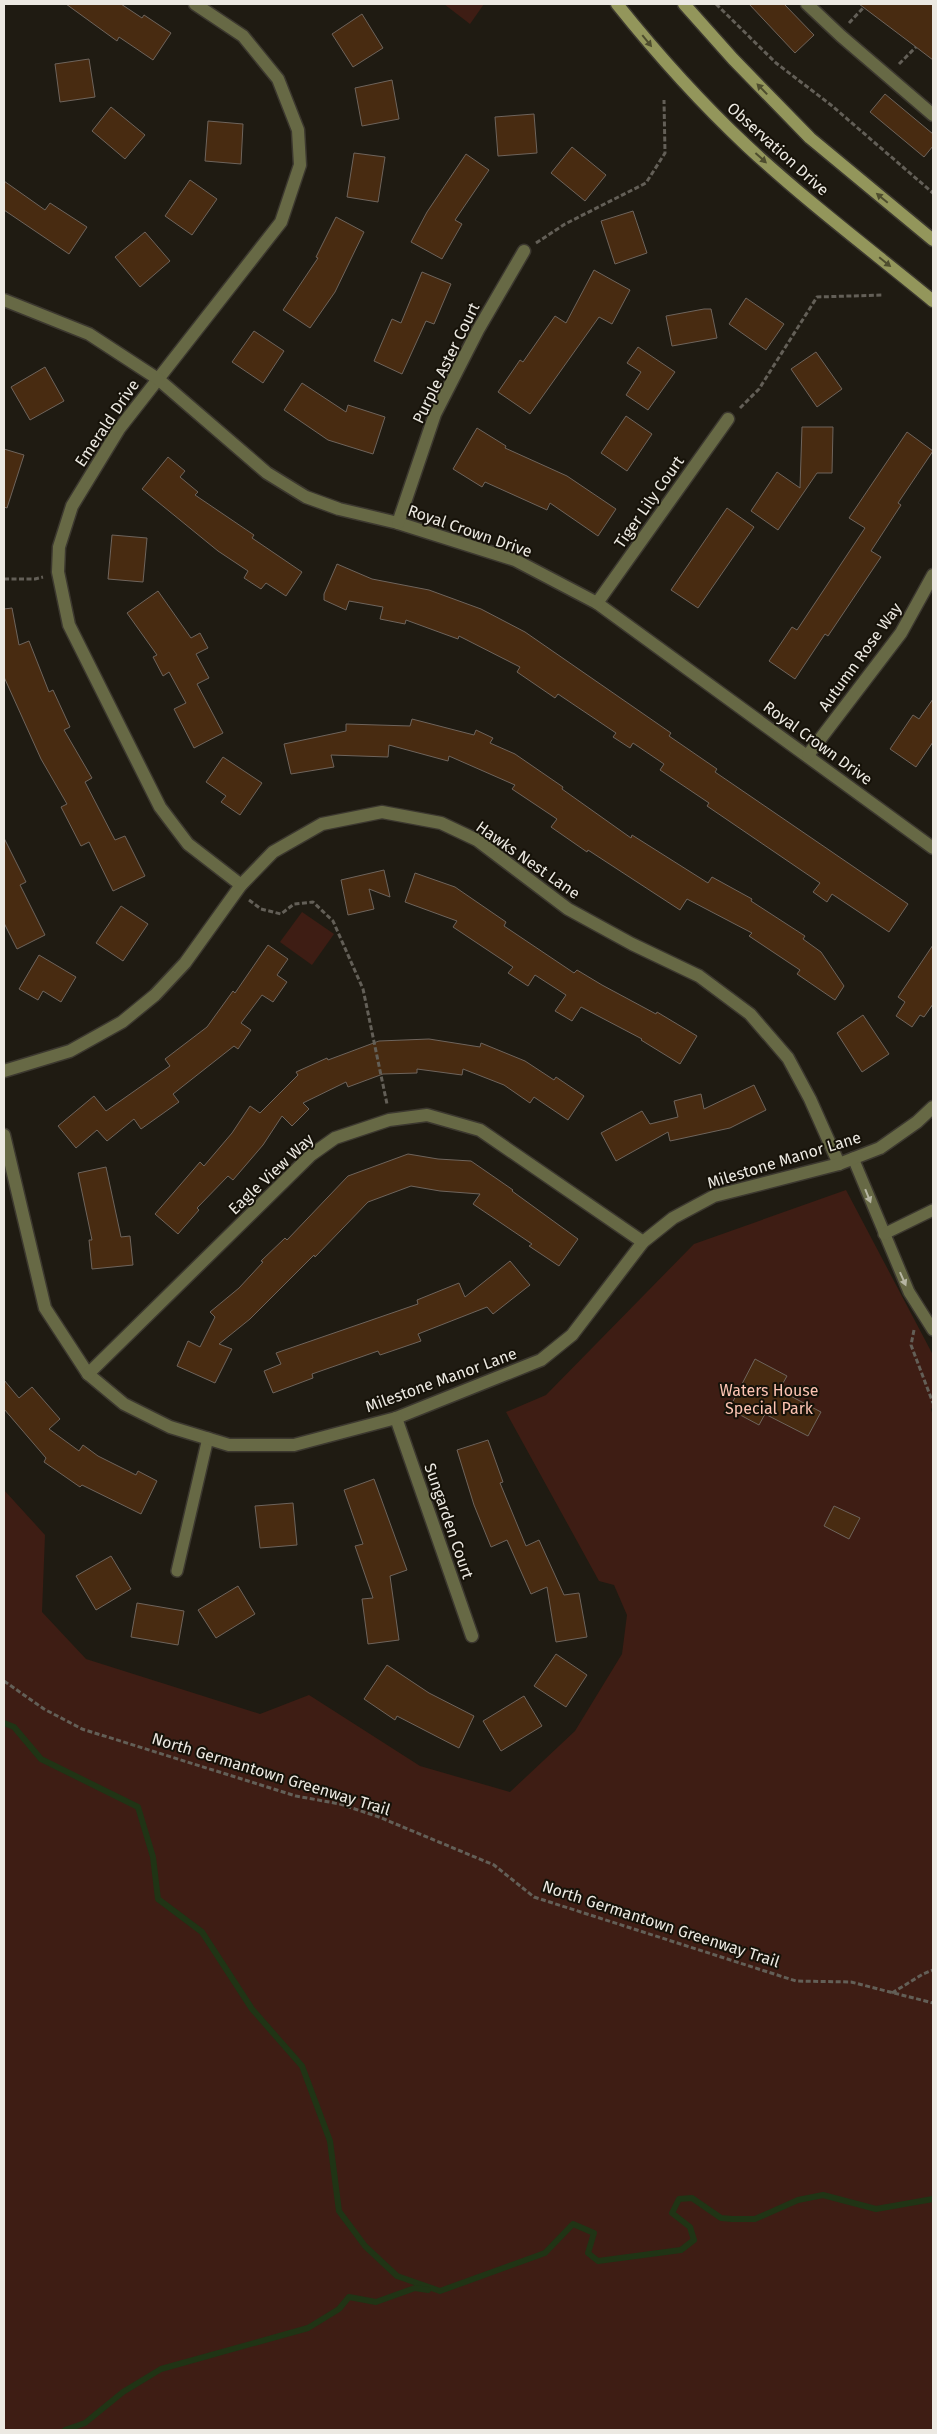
<svg xmlns="http://www.w3.org/2000/svg" width="937" height="2434" viewBox="0 0 937 2434" font-family="'Fira Sans',sans-serif">
<style>
.green{fill:#3e1d14}
.lines{fill:none;stroke-linecap:round;stroke-linejoin:round}
.stream{stroke:#203415;stroke-width:6}
.building{fill:#482b11;stroke:#6e645c}
.lane-casing{stroke:#3c382f;stroke-width:14}
.street-casing{stroke:#3c382f;stroke-width:15}
.secondary-casing{stroke:#3c382f;stroke-width:15}
.path{stroke:#635f57;stroke-width:3;stroke-dasharray:5 2.5;stroke-linecap:butt}
.lane{stroke:#676945;stroke-width:11}
.street{stroke:#676945;stroke-width:12}
.secondary{stroke:#93965b;stroke-width:12}
.oneway{fill:#4e4d2e}
.oneway2{fill:#b7b6a3}
.labels{text-anchor:middle;dominant-baseline:central;stroke-width:4;stroke-linejoin:round;paint-order:stroke}
.street-label{font-size:16px;fill:#ece9e2;stroke:#161209}
.park-label{font-size:16px;fill:#fdc4b3;stroke:#161209}
</style>
<rect width="100%" height="100%" fill="#1f1b12"/>
<g class="green">
<polygon points="444,4 484,4 470,24"/>
<polygon points="302,912 334,934 312,965 280,942"/>
<polygon points="846,1190 933,1355 933,1407 931,1409 933,1416 933,2430 4,2430 4,1490 45,1535 42,1612 86,1659 260,1714 309,1695 420,1766 510,1792 575,1731 622,1654 627,1615 614,1585 599,1581 506,1412 546,1395 694,1244"/>
</g>
<g class="lines">
<g class="stream">
<polyline points="4,1723 14,1727 41,1759 138,1807 153,1857 158,1899 202,1932 252,2009 302,2066 330,2141 339,2211 365,2246 397,2276 440,2291 545,2253 573,2224 594,2233 588,2253 598,2261 681,2250 694,2240 690,2227 672,2213 679,2199 692,2198 721,2218 732,2219 755,2219 798,2200 823,2195 876,2209 933,2199"/>
<polyline points="65,2430 85,2423 123,2392 161,2369 308,2328 339,2309 349,2297 376,2302 415,2288 428,2290"/>
</g>
</g>
<g class="building">
<polygon points="66,4 121,4 142,18 144,15 171,33 153,60 119,37 117,41"/>
<polygon points="749,4 784,4 814,35 795,53"/>
<polygon points="859,4 933,4 933,60 916,47"/>
<polygon points="362,14 383,48 353,67 332,34"/>
<polygon points="89,59 95,97 60,102 55,64"/>
<polygon points="392,80 399,119 362,126 355,88"/>
<polygon points="885,94 933,134 933,146 924,157 870,112"/>
<polygon points="111,107 145,135 125,159 92,131"/>
<polygon points="534,114 537,153 498,156 495,117"/>
<polygon points="208,121 243,124 241,164 205,161"/>
<polygon points="572,147 606,175 585,201 551,173"/>
<polygon points="354,153 385,157 378,202 347,197"/>
<polygon points="466,154 489,170 455,220 462,224 442,259 411,242 427,212"/>
<polygon points="190,180 217,199 192,235 165,216"/>
<polygon points="4,181 45,210 50,203 87,227 69,254 4,210"/>
<polygon points="633,211 647,253 615,264 601,221"/>
<polygon points="336,217 364,232 335,292 310,328 283,310 318,258 316,257"/>
<polygon points="145,232 170,261 140,287 115,257"/>
<polygon points="594,270 630,290 612,324 599,317 530,414 498,392 520,360 523,362 555,316 566,323"/>
<polygon points="422,272 451,284 434,324 426,321 402,374 374,361 392,319 401,323"/>
<polygon points="746,298 784,324 766,350 729,324"/>
<polygon points="704,309 711,309 717,338 672,346 666,316"/>
<polygon points="254,331 284,351 263,383 232,362"/>
<polygon points="638,347 675,372 648,410 626,395 641,372 627,363"/>
<polygon points="816,352 842,389 817,407 791,369"/>
<polygon points="45,367 64,401 30,420 11,387"/>
<polygon points="302,383 346,412 348,405 385,417 373,454 328,440 284,410"/>
<polygon points="626,416 652,434 627,471 601,453"/>
<polygon points="802,427 833,427 832,473 817,473 778,530 751,511 777,472 800,488"/>
<polygon points="477,428 506,446 505,448 567,476 616,509 598,536 550,503 547,510 485,482 482,487 453,469"/>
<polygon points="907,432 933,451 898,503 901,505 871,551 881,557 828,636 825,634 795,679 769,661 792,627 797,630 865,528 849,518"/>
<polygon points="4,449 24,455 7,508 4,507"/>
<polygon points="168,457 185,471 180,477 198,492 195,495 254,535 252,538 302,572 286,596 266,583 261,589 244,578 248,571 218,551 142,489"/>
<polygon points="727,508 754,527 698,608 671,590"/>
<polygon points="112,535 147,538 143,582 108,579"/>
<polygon points="337,564 372,579 429,590 481,609 525,632 671,733 669,736 717,769 715,772 908,904 889,932 832,894 827,902 813,892 820,883 707,806 709,803 660,770 664,764 633,743 630,748 613,737 616,733 558,694 555,698 517,672 520,667 459,636 458,639 406,620 405,624 380,619 383,607 349,601 346,610 324,600 324,594"/>
<polygon points="158,591 191,638 200,633 208,648 196,654 209,678 197,684 223,733 194,748 174,709 186,703 169,672 163,676 153,657 157,655 127,613"/>
<polygon points="12,608 19,645 29,641 49,692 53,690 70,727 64,730 92,778 85,782 115,840 125,836 145,876 113,891 89,842 81,846 61,807 67,804 41,759 4,677 4,609"/>
<polygon points="933,699 933,742 916,767 890,749 913,715 919,719"/>
<polygon points="412,719 474,735 476,730 493,738 490,743 515,754 563,787 562,789 631,838 632,835 708,883 712,877 752,899 751,901 805,936 803,939 821,952 844,986 835,1000 797,974 800,970 749,936 752,933 687,899 680,910 588,850 587,852 551,827 557,819 512,789 515,785 449,756 448,761 389,745 388,757 331,755 334,767 291,774 284,744 346,731 346,724 410,726"/>
<polygon points="223,757 262,783 240,815 221,802 226,796 206,782"/>
<polygon points="4,838 26,882 20,885 45,935 17,949 4,923"/>
<polygon points="384,870 390,897 369,889 374,909 348,915 341,880"/>
<polygon points="415,873 455,887 506,922 504,926 574,973 577,970 602,985 656,1014 657,1012 697,1036 680,1064 641,1040 642,1039 581,1007 572,1021 555,1011 566,995 535,975 528,986 508,973 513,967 453,927 457,921 405,902"/>
<polygon points="121,906 148,924 123,961 96,943"/>
<polygon points="268,945 288,959 277,975 287,982 273,1002 262,995 241,1023 251,1030 238,1049 234,1046 173,1094 179,1102 141,1129 134,1119 107,1141 97,1130 76,1148 58,1126 94,1096 106,1111 170,1066 165,1059 207,1027 233,991 235,993"/>
<polygon points="933,945 933,1004 924,1017 920,1015 912,1027 896,1016 905,1002 898,997"/>
<polygon points="39,955 76,977 61,1002 43,991 38,1000 19,989"/>
<polygon points="863,1015 889,1054 862,1072 837,1033"/>
<polygon points="429,1039 480,1047 481,1043 525,1061 554,1080 556,1077 584,1096 568,1120 534,1097 530,1103 504,1085 463,1069 462,1075 417,1069 417,1073 383,1074 348,1087 346,1082 303,1103 309,1109 292,1126 282,1116 263,1145 233,1180 228,1176 197,1208 199,1210 178,1234 155,1214 200,1162 204,1166 232,1133 250,1106 260,1113 298,1075 296,1072 327,1058 328,1060 379,1041"/>
<polygon points="754,1085 766,1110 730,1128 670,1141 668,1132 616,1161 601,1133 642,1111 650,1124 678,1117 674,1101 701,1094 704,1109"/>
<polygon points="408,1154 438,1159 471,1161 513,1190 512,1191 578,1239 559,1266 529,1246 532,1244 473,1204 480,1194 440,1191 411,1186 368,1202 315,1257 314,1255 250,1319 219,1344 232,1349 215,1383 177,1366 188,1341 200,1347 215,1317 210,1312 239,1288 263,1262 261,1261 285,1238 287,1240 348,1176"/>
<polygon points="106,1167 121,1237 130,1236 133,1265 92,1269 89,1240 92,1240 78,1173"/>
<polygon points="510,1261 530,1285 493,1314 487,1307 418,1334 421,1341 380,1355 378,1351 312,1374 313,1378 273,1393 264,1371 281,1364 276,1353 418,1304 417,1300 459,1283 465,1297"/>
<polygon points="755,1359 787,1376 779,1390 821,1412 808,1436 765,1414 759,1425 729,1409"/>
<polygon points="4,1380 19,1398 32,1387 60,1419 49,1429 79,1451 83,1445 98,1456 136,1475 138,1471 157,1481 141,1514 82,1485 80,1487 44,1462 46,1458 4,1409"/>
<polygon points="488,1440 503,1482 500,1483 526,1546 539,1540 564,1595 579,1593 587,1637 556,1642 547,1587 531,1594 507,1540 491,1547 474,1505 457,1450"/>
<polygon points="374,1479 407,1570 390,1576 399,1640 368,1644 362,1599 373,1598 355,1546 363,1544 344,1490"/>
<polygon points="293,1503 297,1545 260,1548 255,1506"/>
<polygon points="834,1506 860,1518 849,1539 824,1526"/>
<polygon points="111,1556 131,1589 96,1610 76,1576"/>
<polygon points="238,1586 255,1614 216,1638 198,1610"/>
<polygon points="137,1603 184,1611 178,1645 131,1637"/>
<polygon points="556,1654 587,1675 566,1707 534,1686"/>
<polygon points="387,1665 429,1693 474,1716 459,1748 397,1716 395,1720 364,1699"/>
<polygon points="524,1696 542,1726 501,1751 483,1721"/>
</g>
<g class="lines">
<defs>
<g id="lane">
<polyline points="853,1158 909,1292 933,1330"/>
<polyline points="884,1234 933,1210"/>
<polyline points="177,1571 208,1438"/>
</g>
<g id="street">
<polyline points="195,4 243,36 278,79 298,130 300,165 281,222 119,429 72,506 59,547 58,572 69,625 160,807 188,844 241,885"/>
<polyline points="807,4 841,36 933,115"/>
<polyline points="4,300 89,334 158,379 267,473 306,497 339,509 398,523 515,560 597,603 933,848"/>
<polyline points="398,523 435,414 478,330 524,251"/>
<polyline points="597,603 728,419"/>
<polyline points="808,755 901,633 933,575"/>
<polyline points="4,1071 70,1051 122,1022 155,995 185,963 241,885 273,852 322,824 382,812 441,823 477,840 568,909 632,944 699,976 750,1014 788,1058 810,1099 839,1164"/>
<polyline points="4,1135 45,1308 88,1374 124,1404 170,1427 229,1445 294,1445 396,1418 541,1360 572,1335 643,1242 673,1218 714,1196 839,1164 880,1148 917,1122 933,1107"/>
<polyline points="88,1374 311,1155 335,1138 389,1120 427,1115 480,1130 643,1242"/>
<polyline points="396,1418 472,1636"/>
</g>
<g id="secondary">
<path d="M617,4c40,50 83,98 130,142 59,55 124,104 186,155"/>
<polyline points="684,4 733,59 810,138 933,240"/>
</g>
</defs>
<use href="#lane" class="lane-casing"/>
<use href="#street" class="street-casing"/>
<use href="#secondary" class="secondary-casing"/>
<g class="path">
<polyline points="716,4 776,63 831,105 933,193"/>
<polyline points="849,23 864,7"/>
<polyline points="899,64 916,47"/>
<polyline points="536,243 565,224 646,183 665,153 664,100"/>
<polyline points="740,408 759,389 817,297 883,295"/>
<polyline points="4,579 35,579 43,577"/>
<polyline points="249,900 261,909 281,914 294,904 313,902 333,921 363,989 387,1104"/>
<polyline points="914,1330 911,1345 933,1403"/>
<polyline points="4,1681 44,1709 82,1729 296,1796 340,1804 379,1817 494,1865 534,1897 796,1981 851,1982 933,2003"/>
<polyline points="892,1993 923,1974 933,1970"/>
</g>
<use href="#lane" class="lane"/>
<use href="#street" class="street"/>
<use href="#secondary" class="secondary"/>
</g>
<defs><path id="oneway-solid" d="M-6-.8H1V-3.2L6.5 0L1 3.2V.8H-6Z" transform="scale(1.25)"/></defs>
<g class="oneway">
<use href="#oneway-solid" transform="translate(647 41) rotate(51)"/>
<use href="#oneway-solid" transform="translate(762 89) rotate(-134)"/>
<use href="#oneway-solid" transform="translate(761 158) rotate(42)"/>
<use href="#oneway-solid" transform="translate(882 198) rotate(-140)"/>
<use href="#oneway-solid" transform="translate(885 262) rotate(39)"/>
</g>
<g class="oneway2">
<use href="#oneway-solid" transform="translate(868 1196) rotate(68)"/>
<use href="#oneway-solid" transform="translate(903 1279) rotate(66)"/>
</g>
<g class="labels">
<g class="street-label">
<text transform="translate(778 149) rotate(42)">Observation Drive</text>
<text transform="translate(446 363) rotate(-64)">Purple Aster Court</text>
<text transform="translate(107 423) rotate(-56)">Emerald Drive</text>
<text transform="translate(649 502) rotate(-55)">Tiger Lily Court</text>
<text transform="translate(470 531) rotate(19)">Royal Crown Drive</text>
<text transform="translate(860 657) rotate(-54)">Autumn Rose Way</text>
<text transform="translate(818 743) rotate(36)">Royal Crown Drive</text>
<text transform="translate(528 860) rotate(35)">Hawks Nest Lane</text>
<text transform="translate(784 1160) rotate(-17)">Milestone Manor Lane</text>
<text transform="translate(271 1174) rotate(-43)">Eagle View Way</text>
<text transform="translate(441 1380) rotate(-20)">Milestone Manor Lane</text>
<text transform="translate(449 1521) rotate(71)">Sungarden Court</text>
<text transform="translate(271 1774) rotate(17)">North Germantown Greenway Trail</text>
<text transform="translate(661 1924) rotate(18)">North Germantown Greenway Trail</text>
</g>
<g class="park-label">
<text x="769" y="1390">Waters House<tspan x="769" dy="18">Special Park</tspan></text>
</g>
</g>
<rect width="937" height="2434" fill="none" stroke="#ece9e2" stroke-width="10"/>
</svg>
